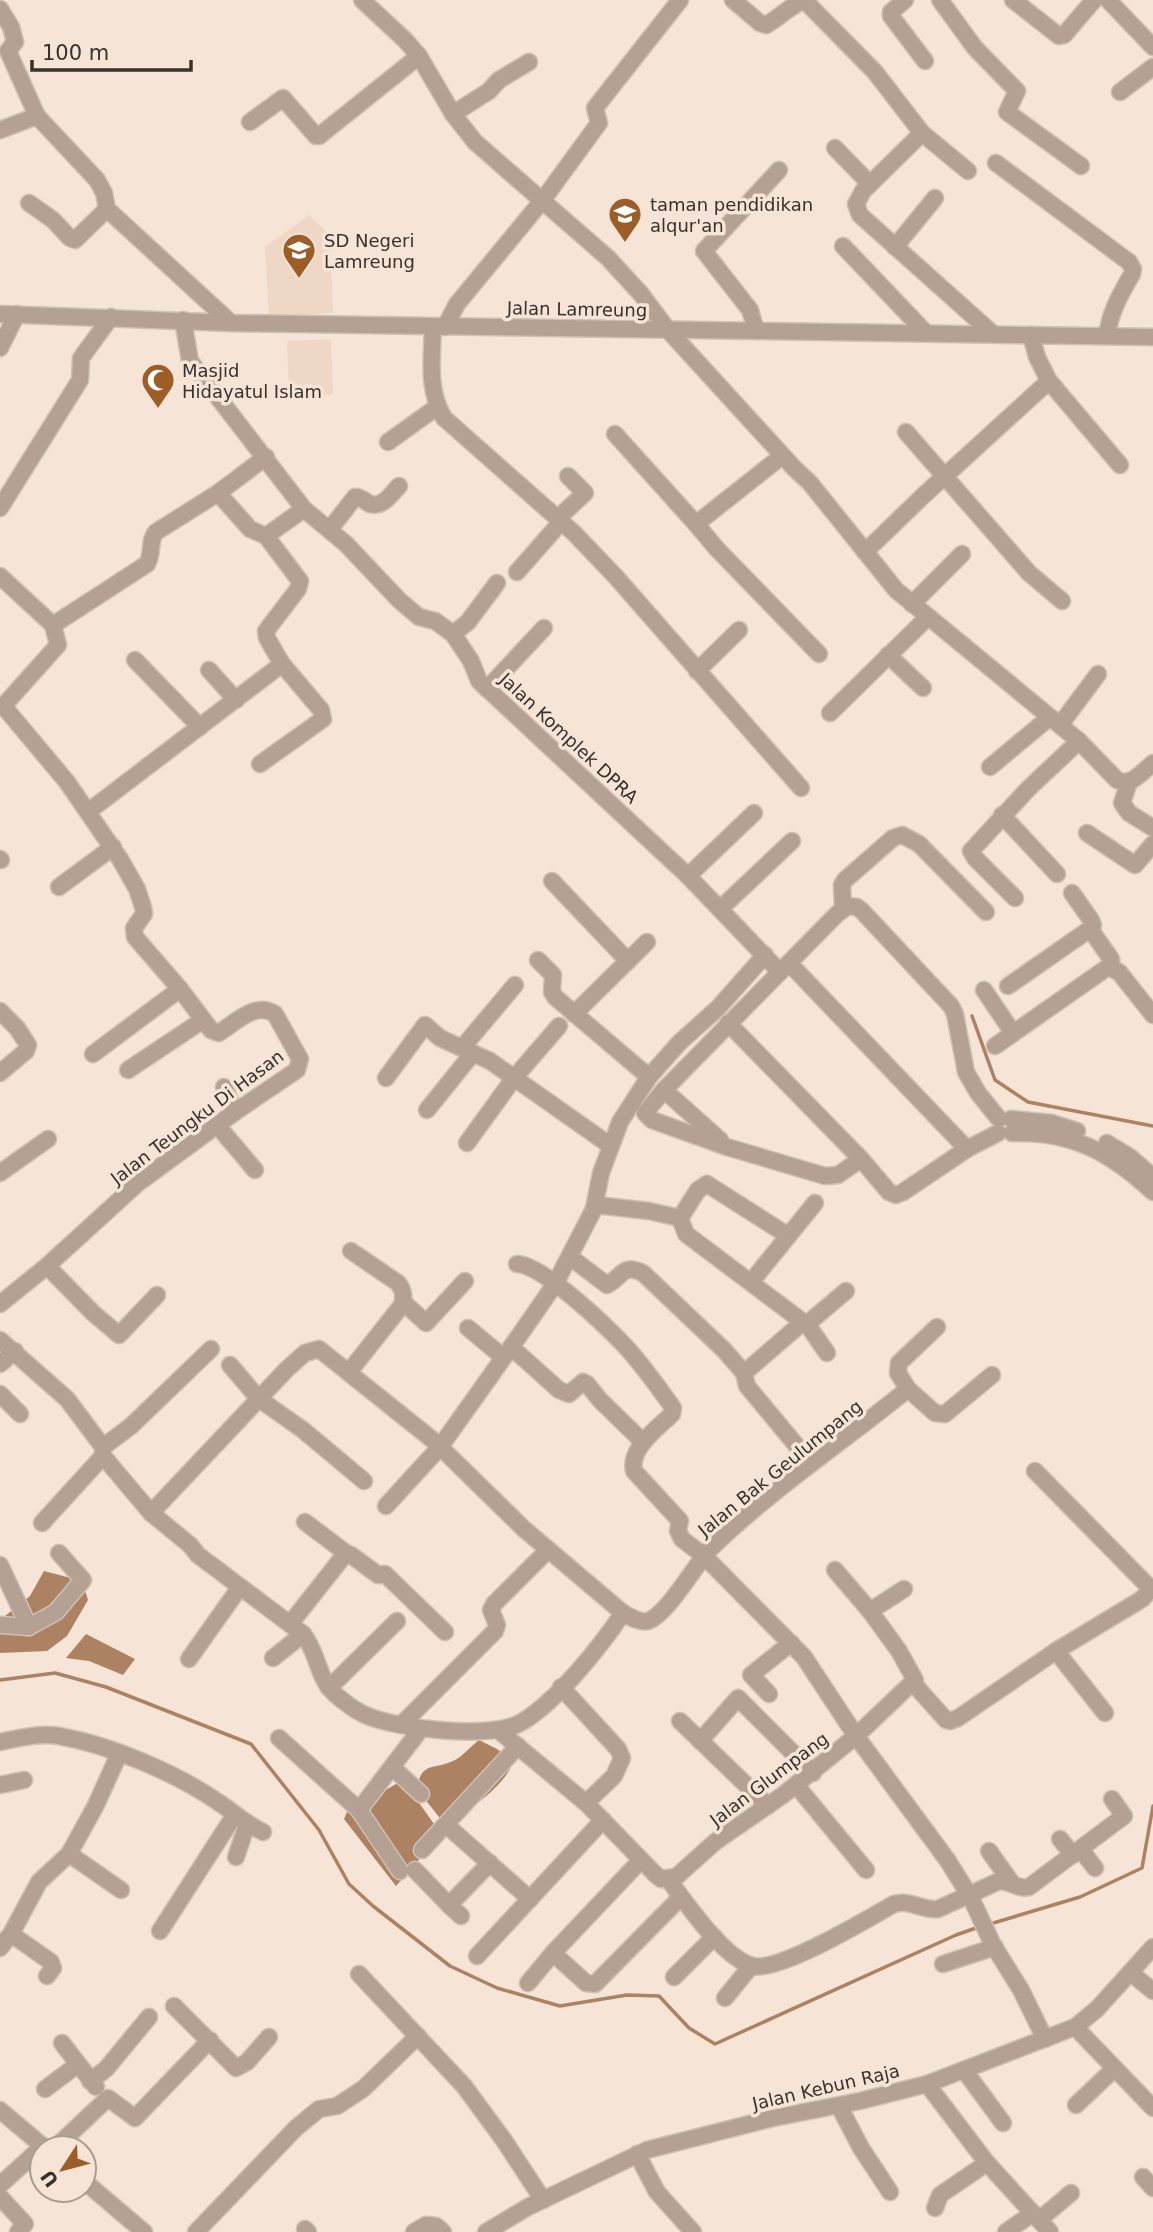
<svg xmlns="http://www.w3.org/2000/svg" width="1153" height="2232" viewBox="0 0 1153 2232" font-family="'DejaVu Sans',sans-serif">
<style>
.built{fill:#efd7c5}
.water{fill:#ac8263}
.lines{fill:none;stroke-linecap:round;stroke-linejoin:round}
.stream{stroke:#ac8263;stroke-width:3.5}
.minor-casing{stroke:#d0c0b5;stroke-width:19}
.minor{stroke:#b4a193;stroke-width:16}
.labels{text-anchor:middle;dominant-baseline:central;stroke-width:7;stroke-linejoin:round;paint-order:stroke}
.poi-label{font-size:18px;fill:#38312c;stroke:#f6e4d7;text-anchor:start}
.street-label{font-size:18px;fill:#38312c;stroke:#f6e4d7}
</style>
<rect width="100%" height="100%" fill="#f6e4d7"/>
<g class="built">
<polygon points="309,215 330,235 333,313 269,317 265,247"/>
<polygon points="331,339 333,394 297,398 289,396 287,341"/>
</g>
<g class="water">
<polygon points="44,1571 82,1581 88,1600 67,1636 47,1651 0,1653 0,1620 30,1596"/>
<polygon points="86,1634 135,1659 123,1675 89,1661 66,1658"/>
<path d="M479,1740l18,9 16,12c-7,26 -47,50 -67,65l-29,-37c4,-28 17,-19 36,-28 9,-4 18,-15 26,-21z"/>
<polygon points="403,1780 441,1834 396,1886 344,1819 347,1812"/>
</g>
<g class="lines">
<g class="stream">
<polyline points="972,1016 995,1080 1028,1102 1153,1126"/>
<polyline points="0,1680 55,1673 106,1687 251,1744 319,1830 349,1884 373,1906 450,1966 497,1988 560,2006 627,1995 659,1996 689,2028 715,2044 956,1935 979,1927"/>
<polyline points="990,1924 1080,1897 1142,1868 1153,1806"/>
</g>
<defs>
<g id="minor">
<path d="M362,0l43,40 14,16 34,58 22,28 133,116 33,36 27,36 126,138 16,15 86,107 183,151 38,39c14,7 25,-8 36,-17"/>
<path d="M733,0l27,23 6,2c12,-6 28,-23 39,-24l70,71 47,61"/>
<polyline points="905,0 891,12 891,16 925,61"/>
<polyline points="940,0 975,48 1017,91 1007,112 1081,166"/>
<polyline points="1013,0 1059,36 1064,35 1094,0"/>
<polyline points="1108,0 1153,47"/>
<polyline points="0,9 11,27 15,42 8,51 37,116 97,180 104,193 107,209 231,323"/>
<polyline points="1120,92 1153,67"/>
<polyline points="453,114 489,91 499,80 529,62"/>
<polyline points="250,122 283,98 316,136 319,136 419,56"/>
<polyline points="0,130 37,116"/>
<polyline points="835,148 870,184"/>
<path d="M996,163l133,99 4,7 -1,5c-12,21 -22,38 -25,62"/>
<polyline points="968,171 922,133 863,191 856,204 860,215 992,333"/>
<polyline points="29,203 53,220 70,238 75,240 107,209"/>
<polyline points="843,246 926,333"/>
<polyline points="895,247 935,198"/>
<polyline points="0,314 231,323 1153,337"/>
<polyline points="183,320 190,361 304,509 346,544 399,600 419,617 435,621 453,634 471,661 479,681 688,876 780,972"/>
<path d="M433,327c-1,31 -6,63 11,91l130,115 42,44 185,211"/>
<polyline points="445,327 457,304 542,201 599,123 595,108 680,0"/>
<polyline points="756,331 750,310 704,251 779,170"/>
<polyline points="1031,335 1037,357 1049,381 1120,465"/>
<polyline points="0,348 17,314"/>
<polyline points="906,432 1029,573 1062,601"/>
<polyline points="615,434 696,524"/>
<polyline points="388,442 437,407"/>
<polyline points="782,456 696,524 717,549 819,654"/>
<polyline points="0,508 80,380 81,358 111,317"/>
<polyline points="557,519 585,493 568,476"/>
<path d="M330,529l25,-32c7,0 9,4 15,7 13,4 21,-10 29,-18"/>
<polyline points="266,536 304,509"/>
<polyline points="865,552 924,495 1049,381"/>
<polyline points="517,572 561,522"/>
<path d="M0,576l53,49 5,20 -51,57 -2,6 62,74 53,77 17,30 6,18 1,7 -10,14 1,9 45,52 31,41 8,3c16,-10 36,-32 56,-19l25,45 -3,11 -62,42 -97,71 -91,83 -47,38"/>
<polyline points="912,604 962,554"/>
<path d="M53,625l94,-61c7,-13 1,-22 9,-32l62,-39 48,-36"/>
<polyline points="453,634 468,622 497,583"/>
<polyline points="888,655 923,688"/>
<polyline points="135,660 200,727"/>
<polyline points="209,670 236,700"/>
<polyline points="697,671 739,630"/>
<polyline points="487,689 544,628"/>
<polyline points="830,713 927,618"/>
<polyline points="1060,725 1098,674"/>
<polyline points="260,764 323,719 321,710 282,664"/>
<polyline points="990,767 1050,717"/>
<polyline points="1129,782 1122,803 1129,813 1153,828"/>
<polyline points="89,811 282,664 267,638 266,631 298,589 300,581 266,536 250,529 218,493"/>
<polyline points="1002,815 1057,874"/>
<polyline points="1087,833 1135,865 1153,844"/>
<polyline points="0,859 1,860"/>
<polyline points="688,876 754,813"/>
<polyline points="552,881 628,961"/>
<polyline points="59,887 113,847"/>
<polyline points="1015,898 975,858 971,851 1028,789 1079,741"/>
<polyline points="843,908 842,885 845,880 893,838 902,835 919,844 986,912"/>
<polyline points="720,909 792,841"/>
<polyline points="1090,929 1111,959 1112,967"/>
<polyline points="538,960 553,975 552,992 555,997 649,1077"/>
<polyline points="789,963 967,1149"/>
<polyline points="1008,986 1090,929 1093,925 1091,920 1072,893"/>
<polyline points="984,990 1013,1033"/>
<polyline points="0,1011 17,1028 28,1045 26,1051 0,1073"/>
<polyline points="574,1014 647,942"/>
<polyline points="728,1023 861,1159 889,1192 896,1195 903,1192 967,1149 998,1133"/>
<polyline points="995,1046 1108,967 1119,972 1153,1015"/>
<polyline points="462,1048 515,985"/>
<polyline points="93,1054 180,989"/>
<polyline points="128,1070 203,1020"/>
<polyline points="386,1078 425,1025 440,1038 490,1061 611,1146"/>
<polyline points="224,1087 235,1112"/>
<polyline points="664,1090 720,1140"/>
<polyline points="427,1110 473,1053"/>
<polyline points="1011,1119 1052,1123 1077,1131"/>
<polyline points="217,1125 255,1170"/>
<path d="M1012,1133c60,-2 98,19 141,59"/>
<polyline points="467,1143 514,1078 559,1026"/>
<polyline points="1107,1143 1130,1157 1153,1177"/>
<polyline points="861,1159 838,1175 825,1176 727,1147 652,1120 645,1113 664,1090 837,914 848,906 857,907 862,911 951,1006 955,1014 966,1072 978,1093 999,1119"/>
<polyline points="0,1173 48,1139"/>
<polyline points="594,1208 601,1173 620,1122 649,1077 679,1043 718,1008 765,955"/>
<polyline points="680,1218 686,1234 803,1322 744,1373"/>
<path d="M570,1257l37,28c16,-8 14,-22 36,-12l81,77 20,23 3,13 64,77"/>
<path d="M517,1264c26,1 89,62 108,82 16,17 30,37 44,56l4,6 -1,6c-14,14 -43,34 -38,57l46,50 -2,10 4,8 22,17 100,101 52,79 59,-56 -16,-29 -29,-40 34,-22"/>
<polyline points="47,1266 93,1313 119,1335 157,1295"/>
<polyline points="751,1282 815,1203"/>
<polyline points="403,1302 426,1323 465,1281"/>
<polyline points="803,1322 809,1327 827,1353"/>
<polyline points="807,1324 846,1291"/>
<polyline points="468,1328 503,1357"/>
<path d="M0,1340l67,59 36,48v9l48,57 39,32 8,10 105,79c15,18 14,44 32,60 9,8 19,16 30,21 32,14 127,25 157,7 35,-21 78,-75 101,-109 7,4 17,10 25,8 19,-6 49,-59 63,-73 61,-59 132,-106 197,-159l-10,-16 1,-10 38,-36"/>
<polyline points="511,1347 559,1390 569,1394 583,1382 587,1384 600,1400 643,1442"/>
<polyline points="0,1364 15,1351"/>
<polyline points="230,1365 259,1399 303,1430 364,1481"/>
<path d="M349,1372l53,-67c2,-9 2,-14 -4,-22l-47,-32"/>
<polyline points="908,1389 935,1413 945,1414 992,1375"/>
<polyline points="0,1394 20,1414"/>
<polyline points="103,1447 131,1426 211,1349"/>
<polyline points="1035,1471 1151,1589"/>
<polyline points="386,1506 440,1447 521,1333 555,1284 596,1205 649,1211 680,1218 698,1190 707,1184 787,1235"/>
<polyline points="151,1513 287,1369 305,1353 319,1349 434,1441 524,1529 623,1613"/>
<polyline points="305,1522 346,1553"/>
<polyline points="42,1523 103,1456"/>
<polyline points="0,1565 29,1627"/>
<polyline points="835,1570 870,1611"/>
<polyline points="290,1624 346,1553 351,1555 378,1575 385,1574 445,1632"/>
<polyline points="0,1625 29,1627 56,1612 83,1580 59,1553"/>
<polyline points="1056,1651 1105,1713"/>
<polyline points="273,1658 303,1634"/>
<polyline points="189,1659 240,1587"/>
<polyline points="913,1683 946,1720 950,1721 958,1718 1056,1651 1142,1599 1153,1587"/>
<polyline points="561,1687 618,1749 622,1758 614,1776 586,1803"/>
<polyline points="329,1688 397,1621"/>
<polyline points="769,1694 751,1675 791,1643"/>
<polyline points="680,1721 768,1806"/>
<polyline points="401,1725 495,1631 497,1625 491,1610 494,1604 548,1550"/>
<polyline points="498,1730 586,1803 655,1874 661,1879 676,1877 715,1842 783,1795 856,1736 948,1861 971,1898 993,1945 1021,1990 1045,2039"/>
<polyline points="279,1738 359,1810 400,1871"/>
<polyline points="700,1741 738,1698 813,1773"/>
<path d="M0,1742c18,-4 40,-9 59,-6 51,9 117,37 159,66 17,11 26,21 45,30"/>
<polyline points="392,1767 421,1794"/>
<polyline points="0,1785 24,1780"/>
<polyline points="796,1785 866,1870"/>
<polyline points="359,1810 420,1730"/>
<polyline points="453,1831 530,1899"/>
<polyline points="1060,1839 1073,1855"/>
<polyline points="422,1850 518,1746"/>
<polyline points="1081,1850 1095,1868"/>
<polyline points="989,1851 1011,1882"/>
<polyline points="69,1854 121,1890"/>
<polyline points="236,1857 247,1824"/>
<polyline points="415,1870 449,1905"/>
<path d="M668,1879c18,24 56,80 85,87 27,6 114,-47 141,-62 16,-5 28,7 44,5l59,-27c12,-3 20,8 32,5l95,-71 -12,-17"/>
<polyline points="461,1916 449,1905 490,1863"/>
<polyline points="160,1931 234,1816"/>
<polyline points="11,1934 51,1962 53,1968 47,1976"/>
<polyline points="0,1948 11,1934 39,1882 69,1854 96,1805 119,1754"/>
<polyline points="553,1953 641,1860"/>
<polyline points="477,1956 603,1820"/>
<polyline points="943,1964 995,1947"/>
<polyline points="1131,1973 1153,1991"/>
<polyline points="359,1974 464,2086 503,2139 543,2200"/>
<polyline points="674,1977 714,1937"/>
<polyline points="528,1983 553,1953 586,1983 595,1984 681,1897"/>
<polyline points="725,1998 751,1966"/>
<polyline points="174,2006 236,2068 247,2062 269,2037"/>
<polyline points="1075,2027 1153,2108"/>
<polyline points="62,2043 96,2087"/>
<polyline points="964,2070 1003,2123"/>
<polyline points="90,2081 106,2069 149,2017"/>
<polyline points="927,2084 987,2163 1050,2232"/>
<polyline points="45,2089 77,2065"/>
<polyline points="1076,2105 1114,2069"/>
<polyline points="839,2106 861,2148 890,2192"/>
<polyline points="0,2110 45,2148"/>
<polyline points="55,2148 108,2098 135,2118 210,2040"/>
<polyline points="637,2154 657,2192 693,2232"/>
<polyline points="1143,2177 1153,2188"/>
<polyline points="84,2181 144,2232"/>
<polyline points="0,2185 43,2146"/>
<polyline points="0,2197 25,2224 18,2232"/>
<polyline points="935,2208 940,2195 987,2163"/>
<polyline points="1039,2220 1071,2193"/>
<polyline points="305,2229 308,2232"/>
<polyline points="196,2232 296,2128 319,2109 337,2106 363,2089 418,2036"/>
<polyline points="414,2232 426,2225 436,2226 443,2232"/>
<polyline points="486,2232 528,2207 647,2150 773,2118 860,2101 927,2084 1075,2027 1097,2009 1153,1947"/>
<polyline points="1006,2232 1033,2213"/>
</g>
</defs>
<use href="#minor" class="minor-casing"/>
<use href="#minor" class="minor"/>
</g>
<defs>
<symbol id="school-pin" viewBox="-11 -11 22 30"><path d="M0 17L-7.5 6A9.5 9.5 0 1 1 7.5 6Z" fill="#9d5d27" stroke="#f6e4d7"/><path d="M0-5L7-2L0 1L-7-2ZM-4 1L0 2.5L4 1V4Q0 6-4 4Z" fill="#fff"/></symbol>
<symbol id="mosque-pin" viewBox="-11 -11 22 30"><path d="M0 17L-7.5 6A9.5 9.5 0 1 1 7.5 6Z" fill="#9d5d27" stroke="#f6e4d7"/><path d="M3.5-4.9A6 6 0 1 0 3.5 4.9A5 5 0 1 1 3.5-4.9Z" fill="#fff"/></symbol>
</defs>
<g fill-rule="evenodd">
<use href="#school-pin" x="606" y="195" width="38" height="52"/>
<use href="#school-pin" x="280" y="231" width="38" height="52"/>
<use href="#mosque-pin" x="139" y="361" width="38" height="52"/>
</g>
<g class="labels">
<g class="poi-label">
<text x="650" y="204">taman pendidikan<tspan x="650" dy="21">alqur'an</tspan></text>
<text x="324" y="240">SD Negeri<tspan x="324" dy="21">Lamreung</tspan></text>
<text x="182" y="370">Masjid<tspan x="182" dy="21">Hidayatul Islam</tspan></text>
</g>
<g class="street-label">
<text transform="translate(577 309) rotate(1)">Jalan Lamreung</text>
<text transform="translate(569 738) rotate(43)">Jalan Komplek DPRA</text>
<text transform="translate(197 1117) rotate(-37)">Jalan Teungku Di Hasan</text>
<text transform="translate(780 1468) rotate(-39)">Jalan Bak Geulumpang</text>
<text transform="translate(769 1779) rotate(-37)">Jalan Glumpang</text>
<text transform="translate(826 2087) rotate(-13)">Jalan Kebun Raja</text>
</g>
</g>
<g transform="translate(63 2169) rotate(234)"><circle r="33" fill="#f6e4d7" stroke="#aa9c93" stroke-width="2"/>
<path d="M0-5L12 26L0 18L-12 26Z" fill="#9d5d27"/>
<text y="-10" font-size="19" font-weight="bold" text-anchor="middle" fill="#38312c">U</text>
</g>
<path d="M32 60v10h159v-10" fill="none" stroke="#38312c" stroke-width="3.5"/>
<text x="42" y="60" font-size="21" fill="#38312c" stroke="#f6e4d7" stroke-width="5" paint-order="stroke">100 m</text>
</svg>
